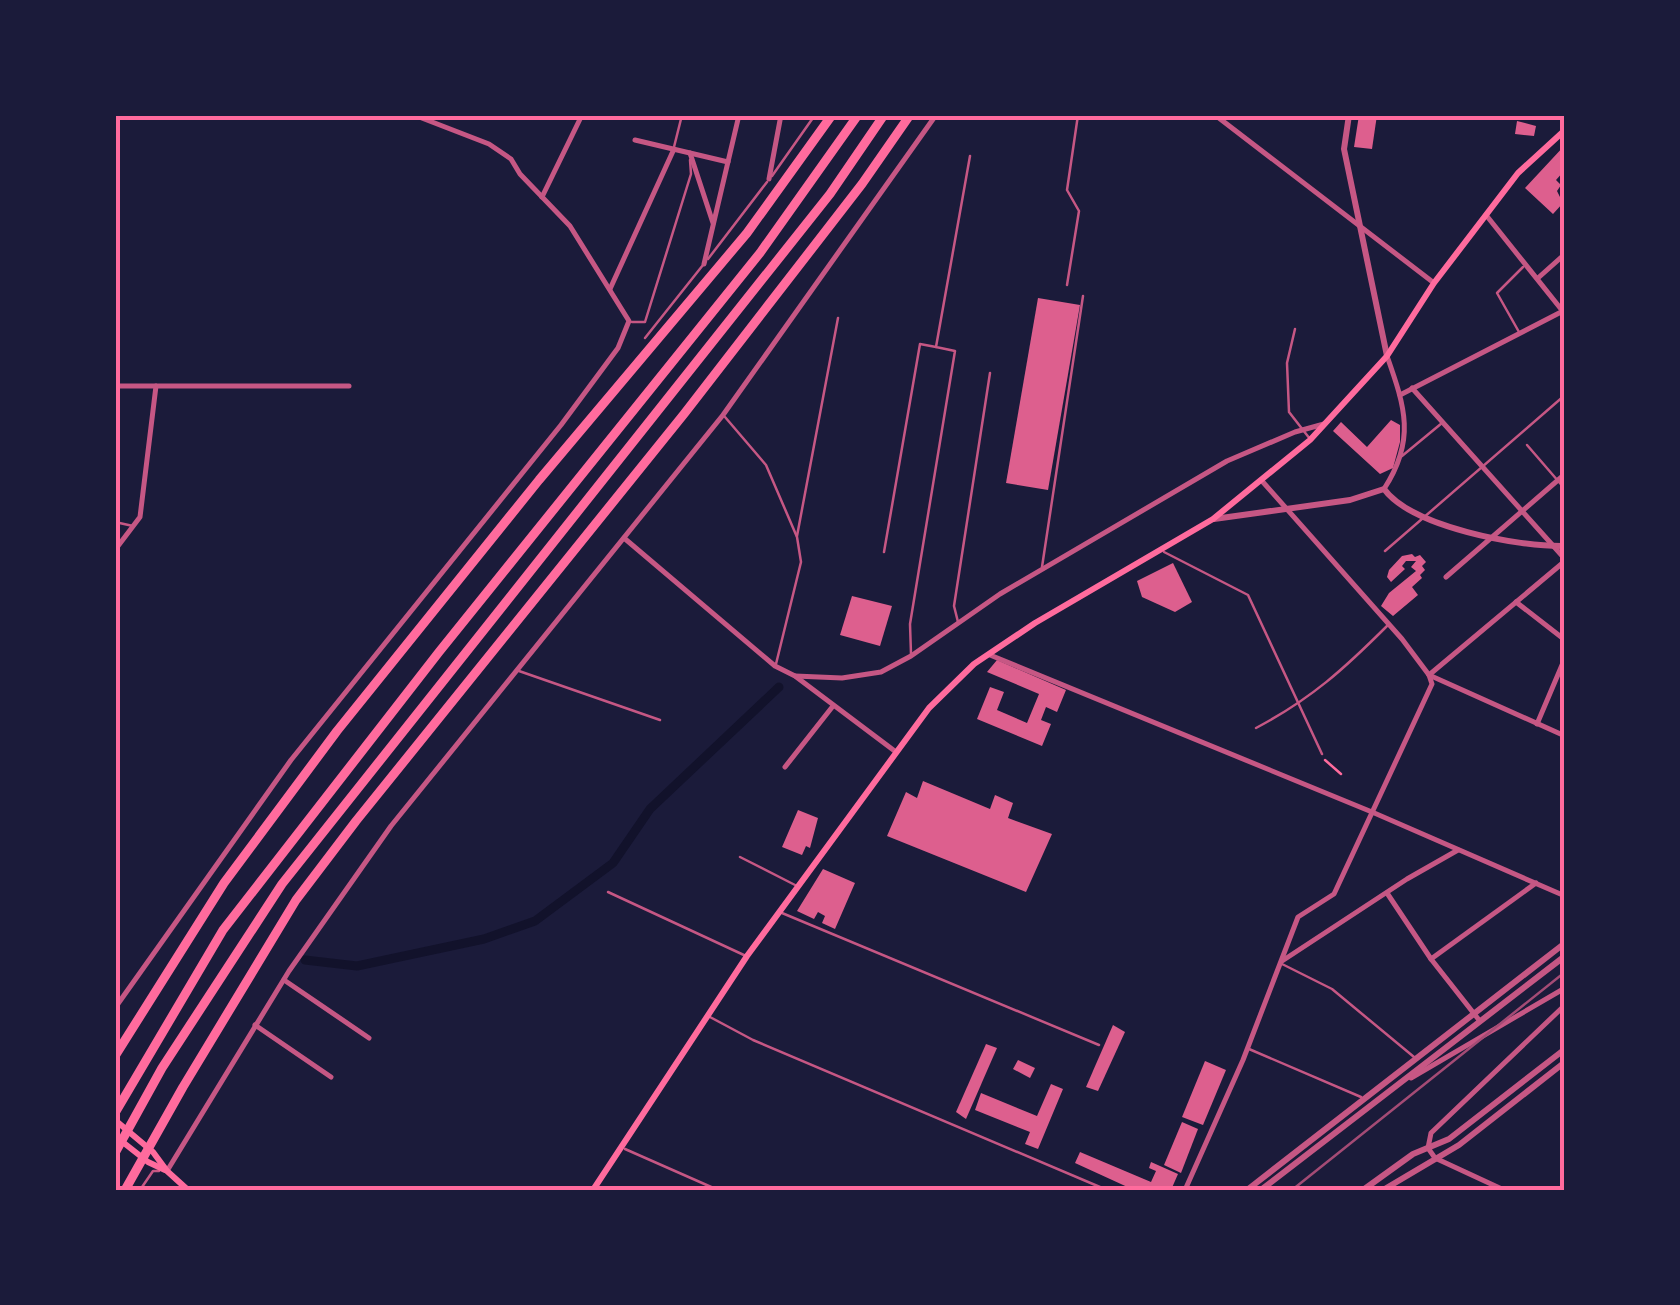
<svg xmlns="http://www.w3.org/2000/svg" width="1680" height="1305" viewBox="0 0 1680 1305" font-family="Merriweather,serif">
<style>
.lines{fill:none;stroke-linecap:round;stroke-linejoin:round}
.canal{stroke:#12122b;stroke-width:9}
.building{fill:#dd5f8e}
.path{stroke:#ff6b9d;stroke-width:2.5}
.service{stroke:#c65784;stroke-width:2.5}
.minor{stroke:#c65784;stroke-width:5}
.tertiary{stroke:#c65784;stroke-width:6}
.secondary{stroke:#ff6b9d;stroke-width:6}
.motorway{stroke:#ff6b9d;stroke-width:9}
.rail{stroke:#a44b75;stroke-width:2.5}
.neatline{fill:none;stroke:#ff6b9d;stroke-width:4}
</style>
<rect width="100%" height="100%" fill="#1b1b3a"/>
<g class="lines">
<polyline class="canal" points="305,960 357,966 484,939 535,921 613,863 650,809 779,687"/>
</g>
<g class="building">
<polygon points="1359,115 1377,115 1372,149 1354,147"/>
<polygon points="1517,121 1536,126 1534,136 1515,134"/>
<polygon points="1565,145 1565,162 1560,167 1564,171 1556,180 1561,185 1557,191 1563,203 1553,214 1525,188"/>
<polygon points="1038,298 1080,305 1048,490 1006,483"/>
<polygon points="1391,420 1400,425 1400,442 1393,468 1380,474 1333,431 1341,422 1367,447"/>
<polygon points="1412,554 1415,557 1420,555 1426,562 1422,566 1425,570 1420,575 1422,578 1412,587 1418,595 1393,616 1381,606 1389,593 1416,571 1411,567 1416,561 1406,561 1402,566 1405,569 1391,582 1387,577 1389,570 1402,556"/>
<polygon points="1173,563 1192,602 1175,612 1142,597 1137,581"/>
<polygon points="852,596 892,606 880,646 840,635"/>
<polygon points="997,660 1066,690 1057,712 1046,707 1041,720 1051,724 1042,746 977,719 990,687 1004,692 997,710 1027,723 1039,694 987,672"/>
<polygon points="923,781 990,809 995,795 1013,803 1008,818 1052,834 1026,892 887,836 906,792 917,798"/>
<polygon points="798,810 818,818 810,848 806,846 802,855 782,847"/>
<polygon points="823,869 855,883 835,929 822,923 825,916 818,912 814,919 797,911"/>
<polygon points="1113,1025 1125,1032 1098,1091 1086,1087"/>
<polygon points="986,1044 997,1048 966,1119 956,1112"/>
<polygon points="1018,1060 1035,1068 1030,1078 1013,1069"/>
<polygon points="1205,1061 1226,1070 1203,1125 1182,1117"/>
<polygon points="1051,1084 1063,1089 1038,1149 1025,1144 1030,1132 975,1110 981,1093 1037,1116"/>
<polygon points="1182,1122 1198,1129 1181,1173 1164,1165"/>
<polygon points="1080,1152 1151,1182 1156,1171 1149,1168 1151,1162 1178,1174 1171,1190 1134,1190 1075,1163"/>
</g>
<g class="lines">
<polyline class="path" points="1325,760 1341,774"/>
<g class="service">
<polyline points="674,147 682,115"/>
<polyline points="772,176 815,115"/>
<polyline points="708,259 767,182"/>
<polyline points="1067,285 1079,211 1067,190 1078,115"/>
<polyline points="632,322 645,322 691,174 690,160"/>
<polyline points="1295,329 1287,363 1289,412 1310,439"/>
<polyline points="1519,332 1497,293 1523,267"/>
<polyline points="645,338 703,265"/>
<polyline points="725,417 766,465 797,537 801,562 776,664"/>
<polyline points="1527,445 1565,489"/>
<polyline points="1402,456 1442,423"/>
<polyline points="115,522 133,526"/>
<polyline points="797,536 838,318"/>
<polyline points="1385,551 1565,395"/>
<polyline points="884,552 920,344 936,347"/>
<polyline points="1164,552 1248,595 1322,754"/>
<polyline points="1042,567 1083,296"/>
<polyline points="958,622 954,606 990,373"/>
<polyline points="911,654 910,624 955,351 936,347 970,156"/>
<polyline points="519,671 660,720"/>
<path d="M1256,728c55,-29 88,-59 132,-103"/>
<polyline points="740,857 797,886"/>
<polyline points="608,892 746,956"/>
<polyline points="782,913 1099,1045"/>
<polyline points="1282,964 1332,989 1414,1057"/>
<polyline points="708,1016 753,1040 1107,1190"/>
<polyline points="1249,1049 1361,1097"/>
<polyline points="625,1149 718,1190"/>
<polyline points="140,1190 153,1171 159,1171"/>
</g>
<g class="minor">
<polyline points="1215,115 1434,283"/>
<polyline points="635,140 728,162"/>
<polyline points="690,153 713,223"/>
<polyline points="769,179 781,115"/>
<polyline points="542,197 582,115"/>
<polyline points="1486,215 1565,314"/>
<polyline points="704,264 739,115"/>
<polyline points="1538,278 1565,254"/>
<polyline points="610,289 674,149"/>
<polyline points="115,386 349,386"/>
<polyline points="1412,388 1565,559"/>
<polyline points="1400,395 1565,310"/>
<polyline points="1262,481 1402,639 1429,675 1565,736"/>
<path d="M1384,489c32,-49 21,-82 3,-133"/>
<polyline points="624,538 775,666 795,676 896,752"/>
<polyline points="115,550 140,517 156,386"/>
<polyline points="1446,577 1565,474"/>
<polyline points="1516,602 1565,640"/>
<polyline points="990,655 1372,812 1565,896"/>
<polyline points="1429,675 1565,561"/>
<polyline points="795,676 842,678 881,672 911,656 1000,594 1227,461 1295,432 1324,424"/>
<polyline points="1537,724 1565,658"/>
<polyline points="785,767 833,706"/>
<polyline points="1387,893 1431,959 1479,1020"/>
<polyline points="1431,959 1536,883"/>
<polyline points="1282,961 1407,879 1458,850"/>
<polyline points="284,980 369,1038"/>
<polyline points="115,1008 291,760 561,425 618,348 629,321 570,226 520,174 511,159 489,144 414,115"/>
<polyline points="255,1025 331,1077"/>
<polyline points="1411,1078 1565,988"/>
<polyline points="167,1171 289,971 391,826 723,415 936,115"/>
<polyline points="1185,1190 1243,1060 1298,917 1334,894 1432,684 1429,675"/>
<polyline points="1504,1190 1435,1158 1428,1148 1431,1133 1565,1005"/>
</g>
<g class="tertiary">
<polyline points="1349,115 1344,149 1387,356"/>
<path d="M1214,519l136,-19 34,-11c28,38 134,58 181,57"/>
<polyline points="1247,1190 1565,943"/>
<polyline points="1261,1190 1565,956"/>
<polyline points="1363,1190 1413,1154 1449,1139 1565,1049"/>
<polyline points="1383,1190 1459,1145 1565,1062"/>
</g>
<g class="secondary">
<polyline points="115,1120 153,1152 167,1171 188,1190"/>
<polyline points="115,1136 148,1162 165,1170"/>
<polyline points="593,1190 747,956 929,708 974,664 1035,623 1213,519 1310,440 1387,356 1434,283 1518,173 1565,130"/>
</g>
<g class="motorway">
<polyline points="115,1056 224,883 337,731 539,480 747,233 832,115"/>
<polyline points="115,1113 223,930 439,652 760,253 858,115"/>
<polyline points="115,1153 162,1068 282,884 830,194 884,115"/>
<polyline points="125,1190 183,1087 296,900 356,821 684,414 862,184 910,115"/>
</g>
<polyline class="rail" points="1292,1190 1565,972"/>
</g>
<rect width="1680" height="1305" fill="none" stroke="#1b1b3a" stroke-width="235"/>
<rect x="118" y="118" width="1444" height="1070" class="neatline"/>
</svg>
